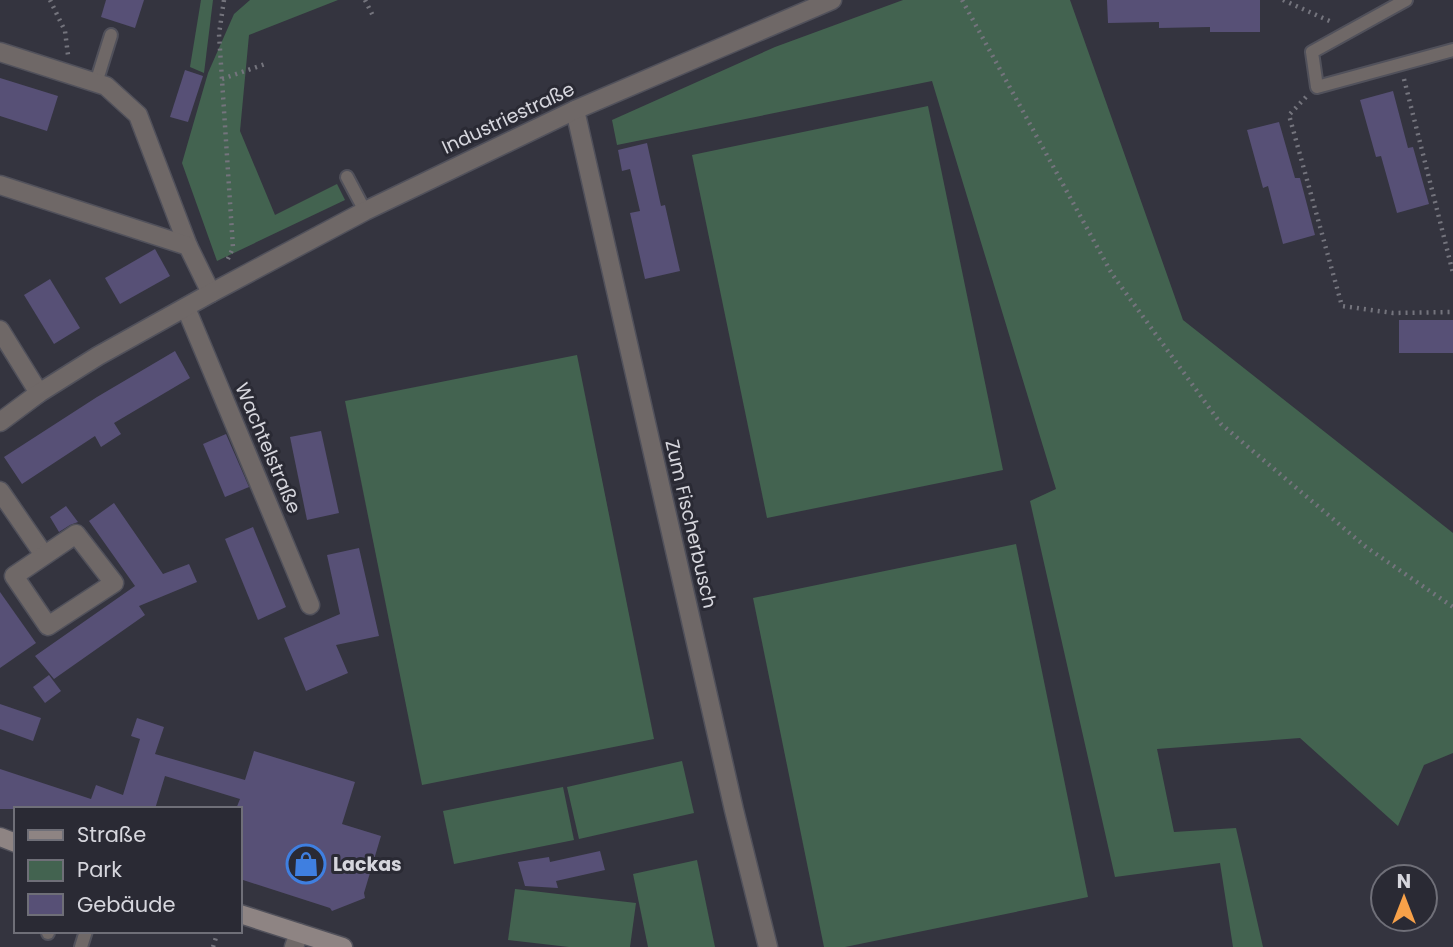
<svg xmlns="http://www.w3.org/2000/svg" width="1453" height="947" viewBox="0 0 1453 947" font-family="Poppins,sans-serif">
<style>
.green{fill:#436350}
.building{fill:#575076}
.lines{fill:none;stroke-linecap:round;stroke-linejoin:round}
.lane-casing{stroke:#51515b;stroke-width:16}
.street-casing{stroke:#51515b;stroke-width:21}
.secondary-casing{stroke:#51515b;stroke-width:21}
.path{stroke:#74747d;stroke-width:4.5;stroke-dasharray:2 5;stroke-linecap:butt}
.lane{stroke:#6f6867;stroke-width:12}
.street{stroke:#6f6867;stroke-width:18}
.secondary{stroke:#8e8483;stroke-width:18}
.labels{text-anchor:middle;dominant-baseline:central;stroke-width:6;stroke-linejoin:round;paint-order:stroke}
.street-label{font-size:19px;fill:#d6d6dd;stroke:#2a2a34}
.poi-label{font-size:19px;font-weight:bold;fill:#d6d6dd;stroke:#2a2a34;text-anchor:start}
</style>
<rect width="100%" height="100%" fill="#34343f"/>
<g class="green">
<polygon points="201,0 213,0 204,73 190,67"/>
<polygon points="250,0 338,0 249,35 240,131 275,215 337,184 345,200 217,261 182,163 208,73 234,14"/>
<polygon points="903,0 1070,0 1183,320 1453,533 1453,753 1424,765 1398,826 1300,738 1157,749 1174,832 1236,828 1263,947 1233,947 1220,863 1115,877 1030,501 1056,489 932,81 617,145 612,120 775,47"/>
<polygon points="928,106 1003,470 767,518 692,155"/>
<polygon points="577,355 654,739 422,785 345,401"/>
<polygon points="1016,544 1088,897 845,947 824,947 753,598"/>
<polygon points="682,761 694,813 579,839 567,787"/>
<polygon points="563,787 574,840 454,864 443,811"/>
<polygon points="697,860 715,947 648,947 633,874"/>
<polygon points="515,889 636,903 630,947 569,947 508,940"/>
</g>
<g class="building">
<polygon points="106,0 144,0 135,28 101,17"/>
<polygon points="1107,0 1260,0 1260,32 1210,32 1210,27 1159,28 1159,22 1108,23"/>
<polygon points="185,70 203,76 188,122 170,117"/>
<polygon points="0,78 58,96 47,131 0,116"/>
<polygon points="1393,91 1408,148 1413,147 1429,204 1397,213 1381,156 1376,157 1360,100"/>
<polygon points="1279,122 1295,178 1300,178 1315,235 1283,244 1268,186 1263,188 1247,130"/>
<polygon points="647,143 661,206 665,205 680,271 645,279 630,213 640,211 630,169 622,171 618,150"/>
<polygon points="155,249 170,276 120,304 105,278"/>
<polygon points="50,279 80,328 54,344 24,295"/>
<rect x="1399" y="320" width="54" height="33"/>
<polygon points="175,351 190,378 114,423 121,434 101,447 95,436 22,484 4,457 97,397"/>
<polygon points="321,431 339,513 307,520 290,437"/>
<polygon points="226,434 249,487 225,497 203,444"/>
<polygon points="114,503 163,574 189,564 197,582 139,606 145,615 54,679 35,656 135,586 89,521"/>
<polygon points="66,506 78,522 70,525 59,532 50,517"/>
<polygon points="253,527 286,607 258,620 225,539"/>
<polygon points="359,548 379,636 336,645 348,673 306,691 284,638 340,614 327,555"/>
<polygon points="0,592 36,643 0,668"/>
<polygon points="49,675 61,691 45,703 33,687"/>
<polygon points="0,704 41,718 33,741 0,729"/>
<polygon points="137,718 164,727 155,754 245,780 254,751 355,782 342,824 381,836 364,893 365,898 332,911 330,908 240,879 240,809 236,809 240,799 165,776 155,809 0,809 0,769 91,799 96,785 123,795 140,739 131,736"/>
<polygon points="600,851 605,870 556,881 558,888 525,886 518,862 549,857 550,862"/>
</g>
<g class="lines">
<defs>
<g id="lane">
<polyline points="1406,0 1312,52 1317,87 1453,50"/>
<polyline points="96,83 111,35"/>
<polyline points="347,177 365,211"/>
<polyline points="48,933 48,931"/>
<polyline points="81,947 86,931"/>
</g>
<g id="street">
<polyline points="0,52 106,86 138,115 188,246"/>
<polyline points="575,110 734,810 768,947"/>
<polyline points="0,185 188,246 211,293"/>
<polyline points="186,308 310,605"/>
<polyline points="0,330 39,393"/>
<polyline points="0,422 39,393 98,356 211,293 365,211 575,110 832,0"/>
<polyline points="0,491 44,555"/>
<polygon points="76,534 114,583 48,626 14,576"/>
<polyline points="294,947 299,933"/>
</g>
<g id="secondary">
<polyline points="0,837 16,843"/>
<polyline points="240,914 343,947"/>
</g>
</defs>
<use href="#lane" class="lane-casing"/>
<use href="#street" class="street-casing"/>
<use href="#secondary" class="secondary-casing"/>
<g class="path">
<polyline points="50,0 65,31 68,55"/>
<polyline points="224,0 219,34 233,248 226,263"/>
<polyline points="365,0 373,16"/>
<polyline points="962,0 1112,274 1221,424 1366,547 1453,607"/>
<polyline points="1283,0 1334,23"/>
<polyline points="222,79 268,63"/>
<polyline points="1404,79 1453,273"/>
<polyline points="1306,97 1289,115 1342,306 1393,313 1453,312"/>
<polyline points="213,947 218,931"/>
</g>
<use href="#lane" class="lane"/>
<use href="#street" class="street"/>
<use href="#secondary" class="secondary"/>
</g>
<defs>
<symbol id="shop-ring" viewBox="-11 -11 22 22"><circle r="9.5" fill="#2a2a34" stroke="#3f7fe0" stroke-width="1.5"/><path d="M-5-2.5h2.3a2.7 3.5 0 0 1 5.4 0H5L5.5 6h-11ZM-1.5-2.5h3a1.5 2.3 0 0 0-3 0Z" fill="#3f7fe0"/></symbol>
</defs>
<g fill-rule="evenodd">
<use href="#shop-ring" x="284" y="842" width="44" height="44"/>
</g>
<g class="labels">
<g class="street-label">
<text transform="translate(508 118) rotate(-25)">Industriestraße</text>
<text transform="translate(268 448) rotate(67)">Wachtelstraße</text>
<text transform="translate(691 524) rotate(77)">Zum Fischerbusch</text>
</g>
<g class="poi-label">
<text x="333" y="864">Lackas</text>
</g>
</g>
<rect x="14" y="807" width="228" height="126" fill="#2a2a34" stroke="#6f6f78" stroke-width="2"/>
<rect x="28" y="830" width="35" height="10" fill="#8e8483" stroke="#6f6f78" stroke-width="2"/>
<text x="77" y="842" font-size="21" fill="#d6d6dd">Straße</text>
<rect x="28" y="860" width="35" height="21" fill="#436350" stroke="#6f6f78" stroke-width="2"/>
<text x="77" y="877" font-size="21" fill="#d6d6dd">Park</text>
<rect x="28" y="894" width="35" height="21" fill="#575076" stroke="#6f6f78" stroke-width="2"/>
<text x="77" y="912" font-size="21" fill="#d6d6dd">Gebäude</text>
<g transform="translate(1404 898)"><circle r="33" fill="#2a2a34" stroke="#6f6f78" stroke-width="2"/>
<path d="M0-5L12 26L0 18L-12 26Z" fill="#f7a149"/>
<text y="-10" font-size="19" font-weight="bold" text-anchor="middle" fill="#d6d6dd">N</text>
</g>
</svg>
